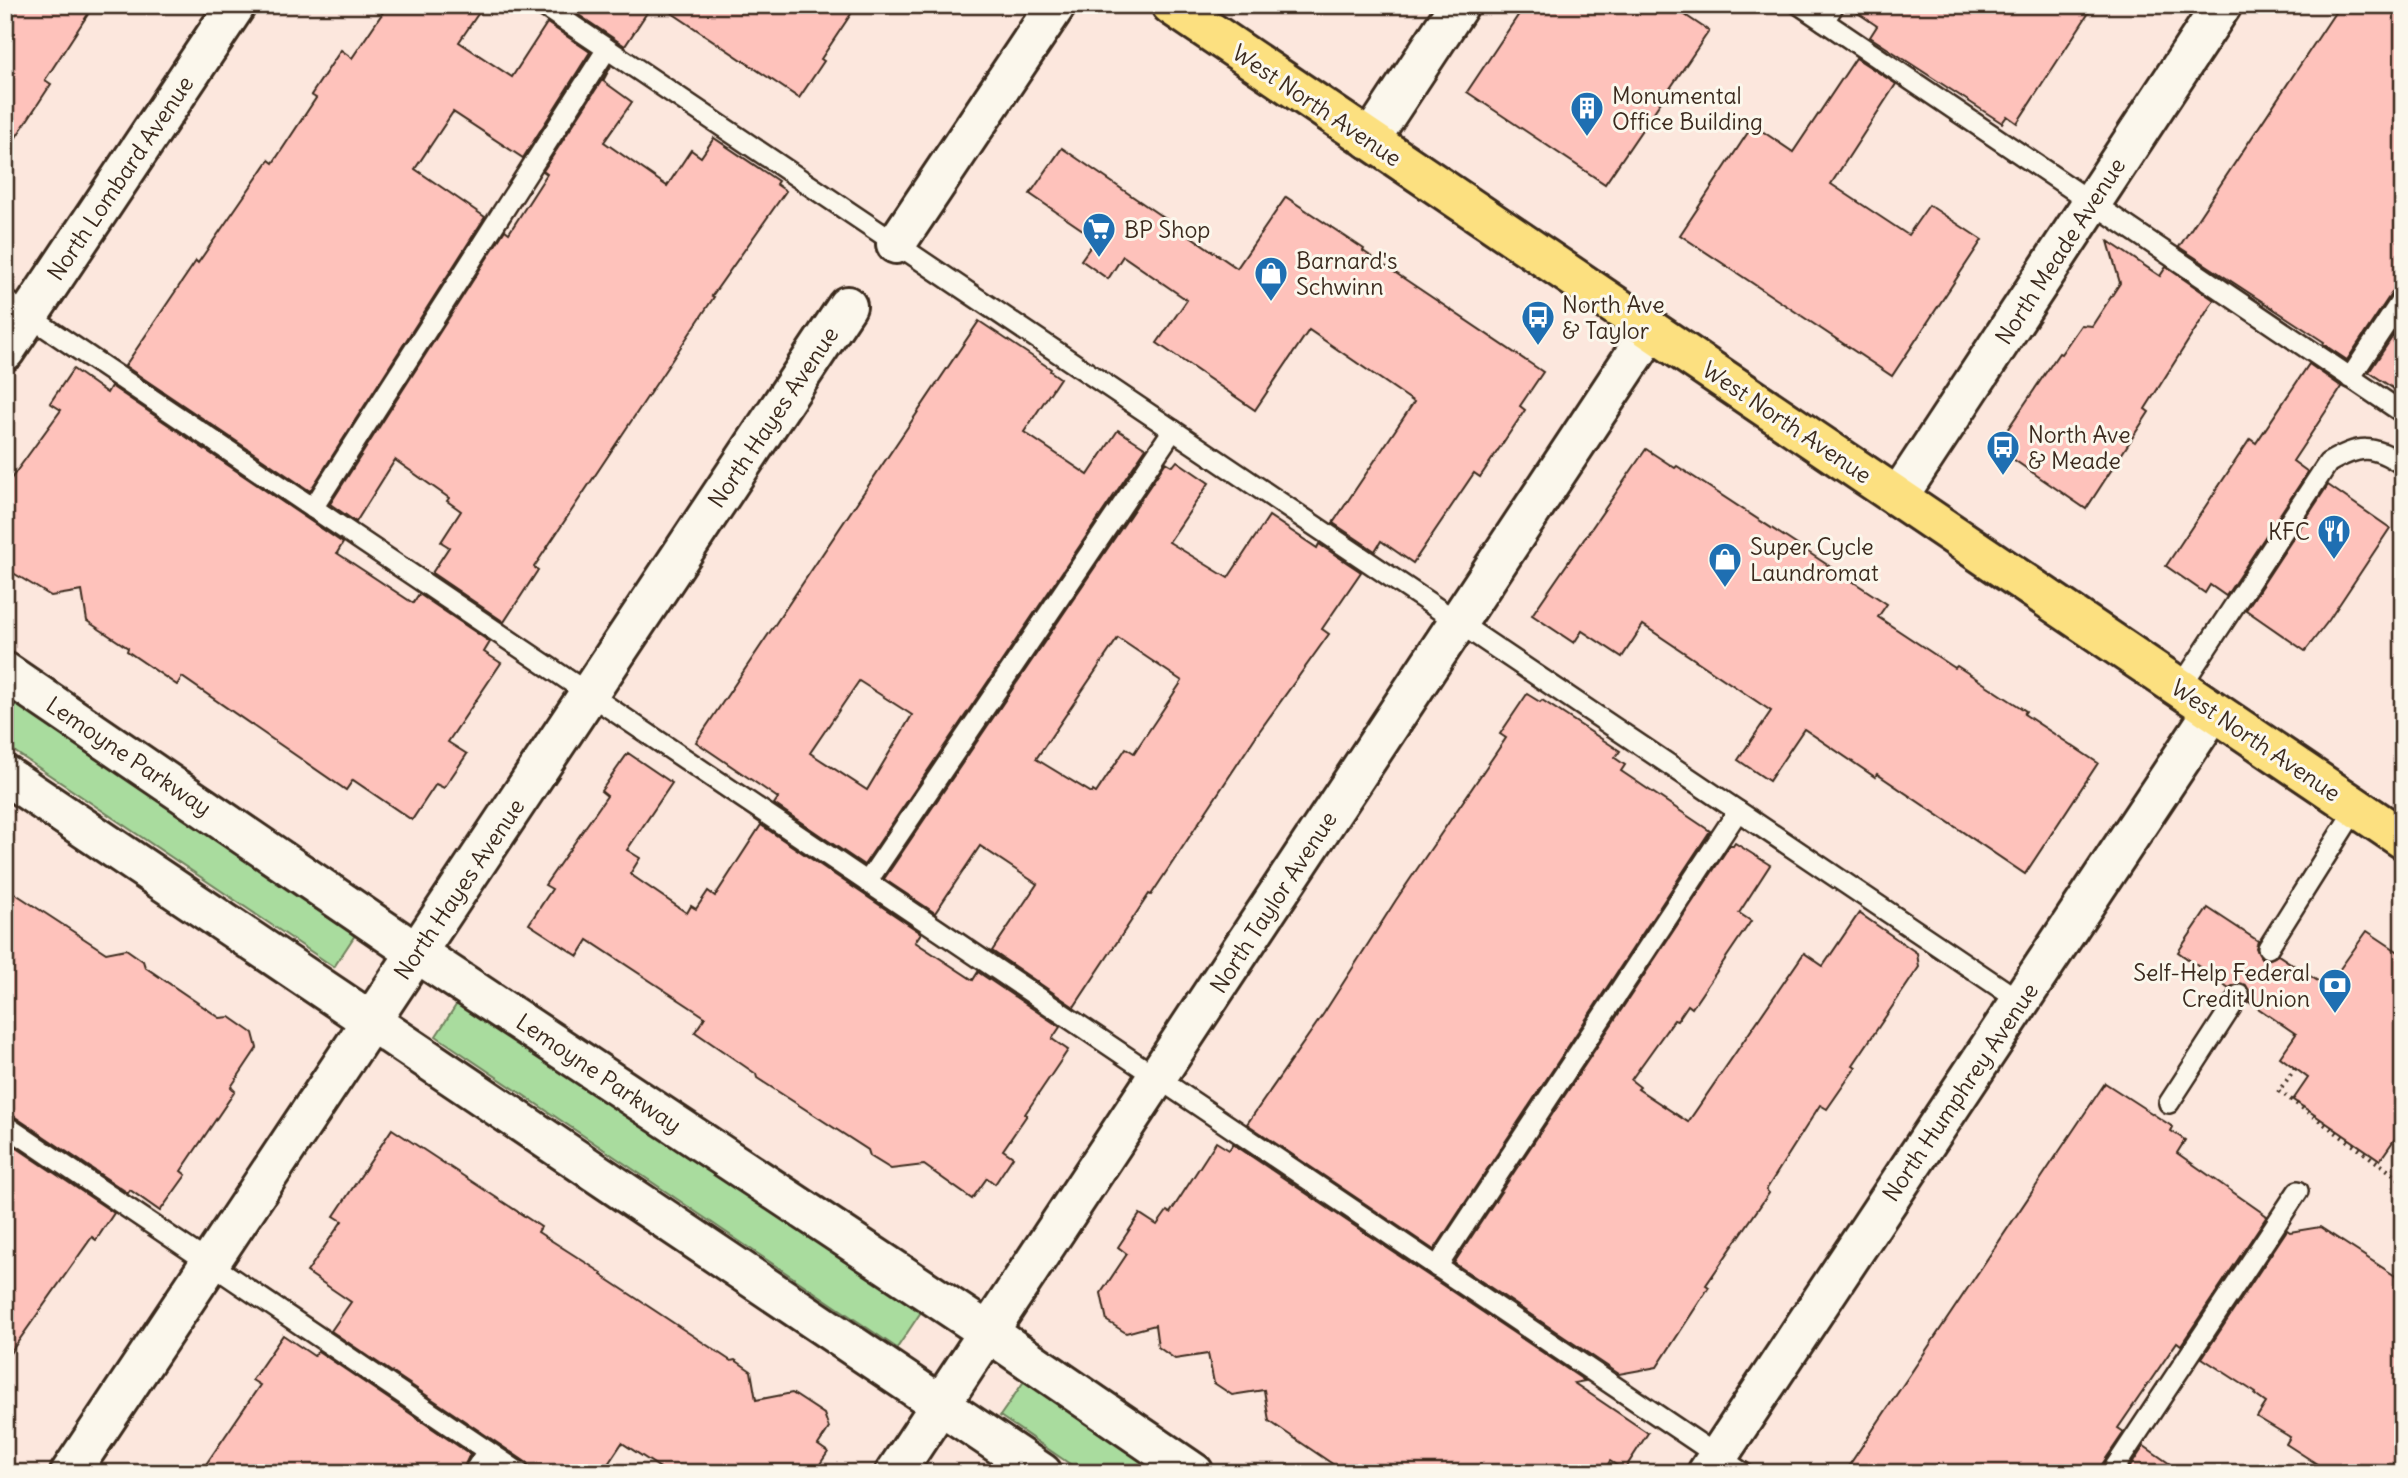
<svg xmlns="http://www.w3.org/2000/svg" width="2408" height="1478" viewBox="0 0 2408 1478" font-family="Delius,sans-serif">
<style>
.green{fill:#a9dc9e;stroke:#72835e;stroke-width:2}
.building{fill:#fec2bb;stroke:#3b2a1e;stroke-width:2;fill-rule:evenodd}
.lines{fill:none;stroke-linecap:round;stroke-linejoin:round}
.lane-casing{stroke:#3b2a1e;stroke-width:24}
.street-casing{stroke:#3b2a1e;stroke-width:44}
.primary-casing{stroke:#3b2a1e;stroke-width:44}
.path{stroke:#3b2a1e;stroke-width:4.5;stroke-dasharray:2 5;stroke-linecap:butt}
.lane{stroke:#fbf7ec;stroke-width:19}
.street{stroke:#fbf7ec;stroke-width:38}
.primary{stroke:#fce080;stroke-width:38}
.labels{text-anchor:middle;dominant-baseline:central;stroke-width:6;stroke-linejoin:round;paint-order:stroke}
.poi-label{font-size:23px;fill:#3b2a1e;stroke:#fbf7ec;text-anchor:start}
.street-label{font-size:23px;fill:#3b2a1e;stroke:#fbf7ec}
</style>
<rect width="100%" height="100%" fill="#fce7dd"/>
<filter id="ink" filterUnits="userSpaceOnUse"><feTurbulence type="fractalNoise" baseFrequency=".0143" numOctaves="2"/><feDisplacementMap in="SourceGraphic" scale="14" xChannelSelector="R" yChannelSelector="G"/><feConvolveMatrix kernelMatrix="1 2 1 2 8 2 1 2 1" color-interpolation-filters="sRGB"/></filter>
<g filter="url(#ink)">
<g class="green">
<polygon points="5,686 361,926 334,967 5,745"/>
<polygon points="462,996 923,1309 897,1348 436,1036"/>
<polygon points="1027,1377 1168,1473 1083,1473 1000,1416"/>
</g>
<g class="building">
<polygon points="5,5 94,5 45,80 51,84 5,154"/>
<polygon points="388,5 484,5 459,42 512,77 547,23 590,52 523,158 453,112 415,169 485,217 310,491 125,366 196,261 198,263 269,160 273,163 316,98 311,95 341,50 352,58"/>
<polygon points="564,5 652,5 625,46"/>
<polygon points="660,5 857,5 821,59 824,61 799,98"/>
<polygon points="1525,5 1670,5 1709,31 1605,184 1467,92"/>
<polygon points="1846,5 2094,5 2017,123 2007,116 2002,123 1870,37 1877,26"/>
<polygon points="2340,5 2403,5 2403,286 2393,291 2347,360 2323,344 2324,342 2179,247"/>
<polygon points="1856,58 1896,84 1831,184 1908,235 1929,205 1982,240 1892,376 1680,235 1753,125 1793,152"/>
<polygon points="611,66 603,81 632,102 604,142 667,186 691,150 701,157 714,138 778,181 776,184 786,191 712,296 714,297 534,567 538,570 504,622 432,573 449,547 441,542 461,511 447,501 449,498 395,460 356,522 330,504 505,230 509,233 547,174 543,171"/>
<polygon points="1062,148 1237,268 1286,197 1364,249 1363,251 1543,372 1520,406 1525,410 1480,477 1474,473 1413,563 1381,541 1375,551 1333,523 1414,402 1309,330 1255,410 1157,343 1187,300 1123,256 1108,279 1081,260 1096,239 1030,194"/>
<polygon points="2108,241 2160,276 2166,267 2214,300 2145,409 2149,412 2086,509 2004,453 2001,439 2059,353 2061,354 2081,325 2092,326 2120,283"/>
<path d="M979,321l72,48 -1,2 10,7 -36,54 64,43 30,-45 28,18 -282,417 -90,-61 4,-6 -82,-56zM859,681l53,34 -45,75 -57,-37z"/>
<polygon points="2403,321 2403,395 2369,372"/>
<polygon points="2309,364 2342,387 2293,461 2308,472 2226,596 2210,585 2205,593 2166,566 2250,439 2256,443"/>
<polygon points="73,369 107,393 111,386 343,543 337,553 413,603 419,594 490,642 484,652 501,663 448,742 467,754 444,788 436,784 412,820 353,780 346,790 182,677 177,685 127,651 128,648 87,621 82,591 51,596 5,568 5,487 61,410 50,403"/>
<polygon points="1646,449 1675,468 1677,466 1887,604 1878,617 1955,668 1957,666 2026,711 2024,714 2098,763 2025,874 1877,774 1875,777 1804,729 1769,781 1738,760 1771,711 1643,625 1622,657 1582,631 1574,643 1532,615"/>
<path d="M1177,461l32,22 -40,59 59,36 41,-62 48,32 2,-4 42,28 -39,57 7,5 -71,99 -107,162 -2,-1 -75,113 -82,-56 45,-67 -57,-38 -45,67 -51,-34 282,-417 7,4zM1118,638l64,43 -48,72 -8,-5 -30,45 -3,-2 -1,2 -56,-34z"/>
<polygon points="2328,485 2390,528 2329,620 2305,651 2246,610"/>
<polygon points="1527,694 1540,702 1542,700 1620,751 1615,758 1625,765 1621,771 1710,831 1434,1250 1247,1124 1324,1013 1396,900 1506,738 1500,734"/>
<polygon points="628,753 672,783 627,850 640,858 630,874 687,913 691,906 696,909 708,891 715,896 761,825 921,933 915,942 973,980 978,972 1060,1027 1052,1039 1068,1050 1025,1114 1027,1115 1003,1150 1013,1157 995,1184 987,1178 972,1199 924,1165 891,1169 870,1156 868,1150 757,1078 756,1074 695,1032 705,1017 588,940 578,956 529,924 552,889 545,885 607,796 601,791"/>
<polygon points="1735,843 1770,865 1739,913 1751,921 1692,1008 1688,1005 1677,1021 1674,1020 1631,1080 1640,1087 1638,1089 1688,1122 1804,953 1823,966 1859,913 1917,953 1919,967 1853,1065 1856,1067 1827,1109 1820,1105 1766,1190 1769,1193 1706,1285 1709,1287 1657,1367 1619,1374 1454,1263 1730,845 1733,846"/>
<polygon points="5,887 106,953 126,949 143,961 145,967 220,1018 230,1017 253,1033 257,1048 231,1087 235,1091 181,1171 186,1175 160,1211 130,1190 128,1193 12,1115 5,1113"/>
<polygon points="2208,908 2258,941 2256,948 2261,958 2268,960 2278,955 2327,987 2367,931 2403,955 2403,1127 2380,1160 2293,1100 2308,1078 2280,1057 2296,1034 2249,1002 2251,995 2246,985 2239,983 2229,988 2178,952"/>
<polygon points="2105,1083 2173,1127 2171,1131 2185,1140 2177,1153 2267,1216 2181,1345 2177,1342 2118,1428 2124,1432 2101,1466 2099,1473 1844,1473"/>
<polygon points="392,1129 541,1227 538,1232 602,1273 601,1275 731,1361 735,1360 751,1371 756,1400 792,1393 824,1414 829,1428 818,1445 828,1452 814,1473 668,1473 622,1443 602,1473 532,1473 527,1463 331,1331 351,1302 307,1272 342,1221 334,1216"/>
<polygon points="5,1140 114,1213 96,1240 92,1237 5,1360"/>
<polygon points="1216,1142 1229,1150 1233,1144 1585,1381 1574,1383 1648,1433 1624,1470 1610,1461 1602,1473 1346,1473 1269,1421 1264,1390 1232,1395 1214,1383 1208,1354 1175,1359 1158,1347 1155,1325 1126,1333 1107,1321 1101,1293 1127,1254 1118,1247 1140,1214 1157,1225 1167,1211 1170,1213"/>
<polygon points="2320,1227 2403,1281 2403,1451 2388,1473 2331,1473 2286,1444 2290,1437 2257,1417 2266,1403 2255,1395 2256,1393 2202,1358 2287,1230 2290,1232"/>
<polygon points="283,1335 314,1356 318,1351 470,1454 461,1473 200,1473 260,1385 252,1380"/>
<polygon points="2144,1446 2183,1473 2126,1473"/>
</g>
<g class="lines">
<defs>
<g id="lane">
<polyline points="542,5 2020,1001"/>
<polyline points="1800,5 2403,413"/>
<polyline points="1824,21 1834,5"/>
<polyline points="5,300 1743,1473"/>
<polyline points="2350,378 2403,298"/>
<polyline points="313,508 607,49"/>
<path d="M2180,688l148,-225c32,-18 44,-19 75,2"/>
<polyline points="867,882 1173,430"/>
<polyline points="2268,948 2356,808"/>
<polyline points="2169,1103 2239,995"/>
<polyline points="5,1125 520,1473"/>
<polyline points="1437,1267 1738,811"/>
<polyline points="473,1473 487,1451"/>
<polyline points="2111,1473 2298,1191"/>
</g>
<g id="street">
<polyline points="1370,140 1459,5"/>
<polyline points="896,244 1056,5"/>
<polyline points="5,351 236,5"/>
<polyline points="1898,497 2222,5"/>
<polyline points="5,672 417,953 988,1332 1194,1473"/>
<polyline points="5,775 1042,1473"/>
<polyline points="70,1473 847,306"/>
<polyline points="895,1473 1651,330"/>
<polyline points="1707,1473 2213,711"/>
</g>
<polyline id="primary" points="1171,5 2403,839"/>
</defs>
<use href="#lane" class="lane-casing"/>
<use href="#street" class="street-casing"/>
<use href="#primary" class="primary-casing"/>
<polyline class="path" points="2295,1068 2279,1091 2403,1181"/>
<use href="#lane" class="lane"/>
<use href="#street" class="street"/>
<use href="#primary" class="primary"/>
</g>
</g>
<defs>
<symbol id="building-pin" viewBox="-11 -11 22 30"><path d="M0 17L-7.5 6A9.5 9.5 0 1 1 7.5 6Z" fill="#1f6fb2" stroke="#fbf7ec"/><path d="M-4-6H4V6H1V3H-1V6H-4ZM-2.5-4.3h1.7v1.8h-1.7ZM.8-4.3h1.7v1.8H.8ZM-2.5-1h1.7V.8h-1.7ZM.8-1h1.7V.8H.8Z" fill="#fff"/></symbol>
<symbol id="supermarket-pin" viewBox="-11 -11 22 30"><path d="M0 17L-7.5 6A9.5 9.5 0 1 1 7.5 6Z" fill="#1f6fb2" stroke="#fbf7ec"/><path d="M-6-5.5h2.5l.6 2H6L4.5 2H-2.5L-4.4-4H-6ZM-1.5 3.2a1.3 1.3 0 1 0 .1 0ZM3 3.2a1.3 1.3 0 1 0 .1 0Z" fill="#fff"/></symbol>
<symbol id="shop-pin" viewBox="-11 -11 22 30"><path d="M0 17L-7.5 6A9.5 9.5 0 1 1 7.5 6Z" fill="#1f6fb2" stroke="#fbf7ec"/><path d="M-5-2.5h2.3a2.7 3.5 0 0 1 5.4 0H5L5.5 6h-11ZM-1.5-2.5h3a1.5 2.3 0 0 0-3 0Z" fill="#fff"/></symbol>
<symbol id="bus-pin" viewBox="-11 -11 22 30"><path d="M0 17L-7.5 6A9.5 9.5 0 1 1 7.5 6Z" fill="#1f6fb2" stroke="#fbf7ec"/><path d="M-5-6H5V4H4V6H2V4H-2V6H-4V4H-5ZM-3.5-4V0h7V-4ZM-3.5 1.2v1.5H-2V1.2ZM2 1.2v1.5H3.5V1.2Z" fill="#fff"/></symbol>
<symbol id="restaurant-pin" viewBox="-11 -11 22 30"><path d="M0 17L-7.5 6A9.5 9.5 0 1 1 7.5 6Z" fill="#1f6fb2" stroke="#fbf7ec"/><path d="M-5-6h1v4h1v-4h1v4h1v-4h1v5L-1.5 .5V6h-2V.5L-5-1ZM5-6V6H3V1.5H1.5Q1.5-4 5-6Z" fill="#fff"/></symbol>
<symbol id="bank-pin" viewBox="-11 -11 22 30"><path d="M0 17L-7.5 6A9.5 9.5 0 1 1 7.5 6Z" fill="#1f6fb2" stroke="#fbf7ec"/><path d="M-6-4H6V4H-6ZM0-2.3a2.3 2.3 0 1 0 0 4.6a2.3 2.3 0 1 0 0-4.6Z" fill="#fff"/></symbol>
</defs>
<g fill-rule="evenodd">
<use href="#building-pin" x="1568" y="89" width="38" height="52"/>
<use href="#supermarket-pin" x="1080" y="210" width="38" height="52"/>
<use href="#shop-pin" x="1252" y="254" width="38" height="52"/>
<use href="#bus-pin" x="1519" y="298" width="38" height="52"/>
<use href="#bus-pin" x="1984" y="428" width="38" height="52"/>
<use href="#restaurant-pin" x="2315" y="512" width="38" height="52"/>
<use href="#shop-pin" x="1706" y="540" width="38" height="52"/>
<use href="#bank-pin" x="2316" y="966" width="38" height="52"/>
</g>
<g class="labels">
<g class="poi-label">
<text x="1612" y="95">Monumental<tspan x="1612" dy="26">Office Building</tspan></text>
<text x="1124" y="229">BP Shop</text>
<text x="1296" y="260">Barnard's<tspan x="1296" dy="26">Schwinn</tspan></text>
<text x="1562" y="304">North Ave<tspan x="1562" dy="26">&amp; Taylor</tspan></text>
<text x="2028" y="434">North Ave<tspan x="2028" dy="26">&amp; Meade</tspan></text>
<text x="2310" y="531" text-anchor="end">KFC</text>
<text x="1750" y="546">Super Cycle<tspan x="1750" dy="26">Laundromat</tspan></text>
<text x="2310" y="972" text-anchor="end">Self-Help Federal<tspan x="2310" dy="26">Credit Union</tspan></text>
</g>
<g class="street-label">
<text transform="translate(1317 105) rotate(34)">West North Avenue</text>
<text transform="translate(120 178) rotate(-56)">North Lombard Avenue</text>
<text transform="translate(2060 251) rotate(-57)">North Meade Avenue</text>
<text transform="translate(773 417) rotate(-56)">North Hayes Avenue</text>
<text transform="translate(1787 422) rotate(34)">West North Avenue</text>
<text transform="translate(2256 740) rotate(34)">West North Avenue</text>
<text transform="translate(129 756) rotate(34)">Lemoyne Parkway</text>
<text transform="translate(459 889) rotate(-56)">North Hayes Avenue</text>
<text transform="translate(1273 902) rotate(-57)">North Taylor Avenue</text>
<text transform="translate(599 1073) rotate(34)">Lemoyne Parkway</text>
<text transform="translate(1960 1092) rotate(-56)">North Humphrey Avenue</text>
</g>
</g>
<rect width="2408" height="1478" fill="none" stroke="#fbf7ec" stroke-width="28"/>
<rect x="14" y="14" width="2380" height="1450" fill="none" stroke="#3b2a1e" stroke-width="2.5" filter="url(#ink)"/>
</svg>
